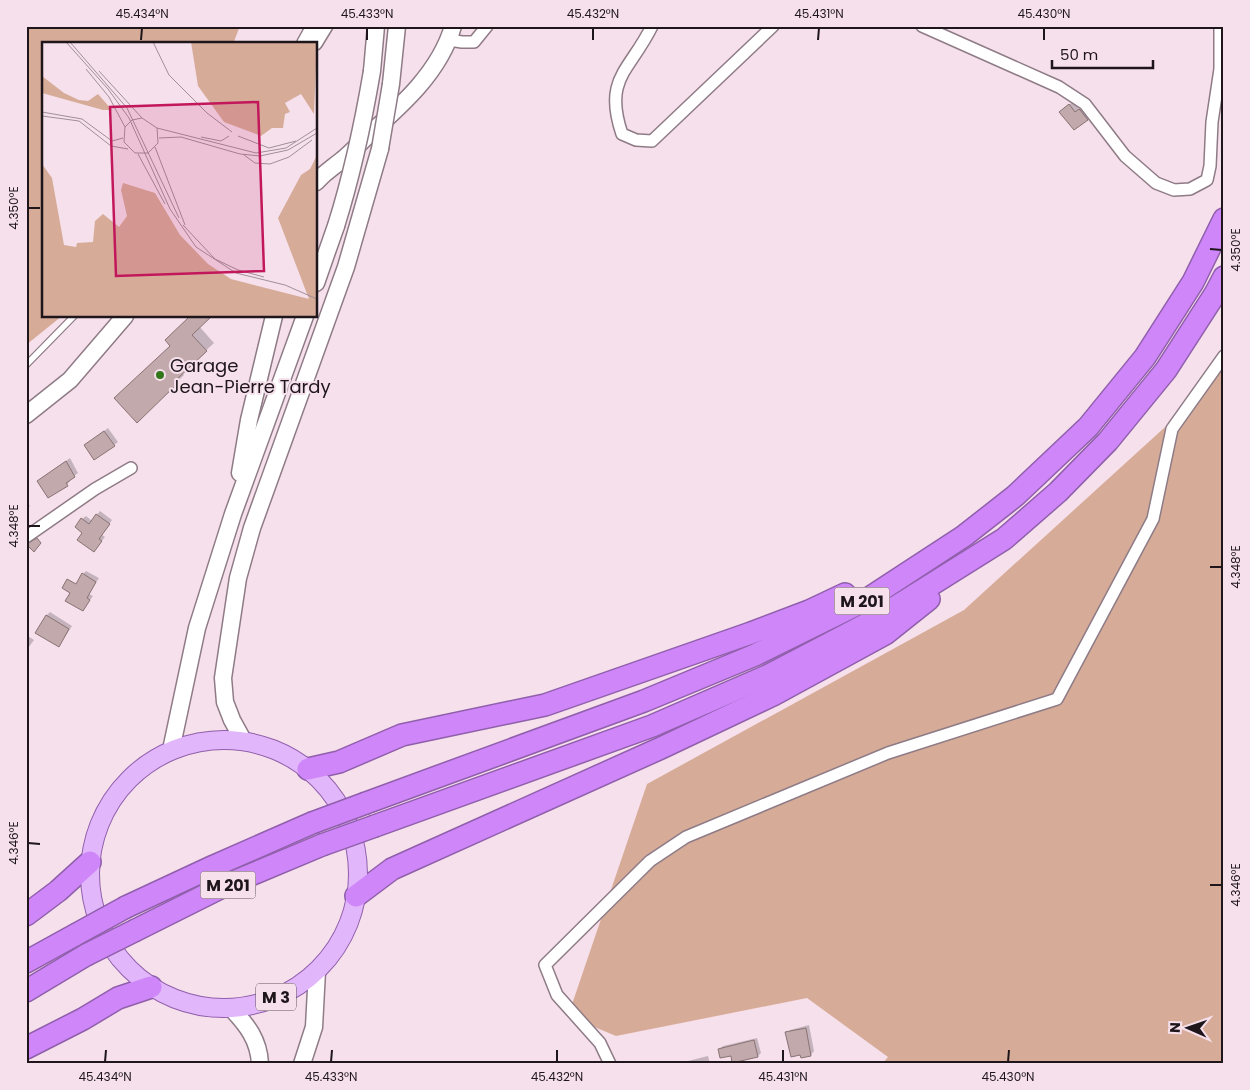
<svg xmlns="http://www.w3.org/2000/svg" width="1250" height="1090" viewBox="0 0 1250 1090" font-family="Poppins,sans-serif">
<style>
.grass{fill:#d6ac99}
.shadow{fill:#0003}
.building{fill:#c2a9ab;stroke:#897374}
.lines{fill:none;stroke-linecap:round;stroke-linejoin:round}
.lane-casing{stroke:#8e7b86;stroke-width:8}
.street-casing{stroke:#8e7b86;stroke-width:14}
.secondary-casing{stroke:#8e7b86;stroke-width:19}
.primary-casing{stroke:#905fab;stroke-width:20}
.highway-casing{stroke:#905fab;stroke-width:24}
.lane{stroke:#fff;stroke-width:5.5}
.street{stroke:#fff;stroke-width:11}
.secondary{stroke:#fff;stroke-width:16}
.primary{stroke:#e2b6fb;stroke-width:18}
.highway{stroke:#ce86f9;stroke-width:21}
.secondary-bridge-casing{stroke:#8e7b86;stroke-width:19;stroke-linecap:butt}
.highway-bridge-casing{stroke:#905fab;stroke-width:24;stroke-linecap:butt}
.secondary-bridge{stroke:#fff;stroke-width:16}
.highway-bridge{stroke:#ce86f9;stroke-width:21}
.ticks{fill:none;stroke:#1e161b;stroke-width:2}
.poi-dot{fill:#317719;stroke:#f6e0ec;stroke-width:2}
.labels{text-anchor:middle;dominant-baseline:central;stroke-width:4;stroke-linejoin:round;paint-order:stroke}
.shield{fill:#f6e0ec;stroke:#5f535a;stroke-width:1}
.shield-label{font-size:16px;font-weight:bold;fill:#1e161b}
.poi-label{font-size:18px;fill:#1e161b;stroke:#f6e0ec;text-anchor:start}
.inset-road{fill:none;stroke:#a08f98;stroke-width:1}
.view{fill:#c2185b;fill-opacity:0.15;stroke:#c2185b;stroke-width:2.5}
.inset-edge{fill:none;stroke:#1e161b;stroke-width:2.5}
.neatline{fill:none;stroke:#1e161b;stroke-width:2}
.ticks-label{font-size:12px;text-anchor:middle;fill:#1e161b}
</style>
<rect width="100%" height="100%" fill="#f6e0ec"/>
<g class="grass">
<polygon points="26,26 240,26 233,44 44,44 44,316 62,316 26,345"/>
<polygon points="1224,355 1224,1064 882,1064 888,1057 807,998 616,1036 568,1016 647,784 964,610 1186,408"/>
</g>
<g class="shadow">
<polygon points="1073,102 1079,109 1083,106 1090,115 1087,119 1064,108"/>
<polygon points="199,326 214,343 182,373 184,375 137,421 171,345"/>
<polygon points="108,428 118,442 114,445 89,442"/>
<polygon points="70,458 78,473 69,480 70,481 67,485 42,478"/>
<polygon points="26,501 30,506 26,509"/>
<polygon points="100,511 112,520 102,535 105,537 97,547 84,532 82,519 86,516 92,521"/>
<polygon points="86,571 99,578 89,594 93,596 83,610 83,574"/>
<polygon points="50,612 72,626 59,646 46,616"/>
<polygon points="26,635 34,640 26,651"/>
<polygon points="809,1025 814,1051 811,1055 802,1057 787,1033 790,1030"/>
<polygon points="757,1038 761,1053 758,1056 732,1055 719,1049 723,1046"/>
<polygon points="708,1056 710,1064 685,1064 688,1061"/>
</g>
<g class="building">
<polygon points="1069,104 1075,112 1079,109 1080,110 1088,120 1074,130 1059,112"/>
<polygon points="190,316 212,316 192,335 207,351 175,381 177,384 137,423 114,398 170,346 165,340"/>
<polygon points="104,431 115,446 94,460 84,445"/>
<polygon points="66,461 75,477 66,483 68,486 48,498 37,481"/>
<polygon points="96,514 110,524 99,539 102,541 94,552 77,540 82,533 75,527 81,518 89,524"/>
<polygon points="37,538 41,543 34,552 26,544"/>
<polygon points="82,573 96,582 87,598 90,600 83,611 65,601 70,593 62,588 67,579 76,584"/>
<polygon points="46,615 69,629 59,647 35,633"/>
<polygon points="806,1028 811,1056 801,1058 800,1055 791,1057 785,1032"/>
<polygon points="754,1040 758,1057 732,1063 731,1056 720,1058 718,1049"/>
</g>
<g class="lines">
<defs>
<polyline id="lane" points="26,365 74,316"/>
<g id="street">
<path d="M652,26c-22,45 -49,52 -30,108l14,6 16,1 121,-115"/>
<polyline points="922,26 1059,87 1085,104 1125,156 1156,183 1174,190 1190,189 1207,180 1210,166 1212,122 1220,69 1220,26"/>
<polyline points="449,40 462,42 474,42 487,26"/>
<polyline points="316,44 327,26"/>
<polyline points="26,537 95,489 131,468"/>
<polyline points="610,1064 600,1043 557,995 545,965 650,861 686,837 888,753 1057,699 1153,519 1172,429 1224,356"/>
</g>
<g id="secondary">
<polyline points="305,44 315,26"/>
<polyline points="372,71 376,26"/>
<polyline points="391,84 397,26"/>
<path d="M316,182c10,-11 15,-13 26,-22 9,-7 17,-16 25,-24 34,-30 73,-64 86,-110"/>
<polyline points="316,283 336,226"/>
<polyline points="26,415 70,380 125,316"/>
<polyline points="240,473 249,420 274,316"/>
<polyline points="243,740 232,720 225,702 223,678 238,578 252,528 346,267 380,149"/>
<polyline points="171,750 197,628 233,514 305,316"/>
<path d="M231,1008c16,17 28,32 29,56"/>
<polyline points="302,1064 314,1027 317,971"/>
</g>
<circle id="primary" cx="224" cy="874" r="134"/>
<g id="highway">
<polyline points="308,769 339,762 402,735 545,705 751,633 809,611 845,594"/>
<polyline points="366,803 644,701 755,655 866,600 964,536 1015,496 1088,427 1145,357 1193,282 1224,219"/>
<polyline points="375,826 652,726 767,676 878,618 1004,539 1058,492 1108,441 1166,370 1215,294 1224,277"/>
<polyline points="356,896 392,869 661,748 773,695 885,634 929,599"/>
<polyline points="126,907 214,866 312,823"/>
<polyline points="26,915 58,891 90,862"/>
<polyline points="136,930 224,886 322,845"/>
<polyline points="26,962 75,935"/>
<polyline points="26,991 86,955"/>
<polyline points="26,1048 83,1019 118,998 151,987"/>
</g>
</defs>
<use href="#lane" class="lane-casing"/>
<use href="#street" class="street-casing"/>
<use href="#secondary" class="secondary-casing"/>
<use href="#primary" class="primary-casing"/>
<use href="#highway" class="highway-casing"/>
<use href="#lane" class="lane"/>
<use href="#street" class="street"/>
<use href="#secondary" class="secondary"/>
<use href="#primary" class="primary"/>
<use href="#highway" class="highway"/>
<defs>
<g id="secondary-bridge">
<polyline points="380,149 391,84"/>
<path d="M336,226c16,-51 27,-102 36,-155"/>
</g>
<g id="highway-bridge">
<polyline points="312,823 366,803"/>
<polyline points="322,845 375,826"/>
<polyline points="75,935 126,907"/>
<polyline points="86,955 136,930"/>
</g>
</defs>
<use href="#secondary-bridge" class="secondary-bridge-casing"/>
<use href="#highway-bridge" class="highway-bridge-casing"/>
<use href="#secondary-bridge" class="secondary-bridge"/>
<use href="#highway-bridge" class="highway-bridge"/>
</g>
<path class="ticks" d="M141,40l1,-12M367,40v-12M593,40v-12M818,40l1,-12M1044,40v-12M28,208h12M1210,249l12,1M28,526h12M1210,567h12M28,843l12,1M1210,885h12M105,1062l1,-12M331,1062l1,-12M557,1062v-12M783,1062v-12M1008,1062l1,-12"/>
<circle class="poi-dot" cx="160" cy="375" r="5"/>
<g class="labels">
<g class="shield">
<rect x="834.5" y="587.5" width="55" height="27" rx="4"/>
<rect x="200.5" y="871.5" width="55" height="27" rx="4"/>
<rect x="256" y="983.5" width="40" height="27" rx="4"/>
</g>
<g class="shield-label">
<text x="862" y="601">M 201</text>
<text x="228" y="885">M 201</text>
<text x="276" y="997">M 3</text>
</g>
<g class="poi-label">
<text x="170" y="365">Garage<tspan x="170" dy="21">Jean-Pierre Tardy</tspan></text>
</g>
</g>
<g transform="translate(42 42)">
<rect width="275" height="275" fill="#f6e0ec"/>
<path d="M149,0h126l-3,72 -13,-20 -16,9 5,9 -5,2 -2,14h-11l-11,8 -37,-14 -26,-36zM0,34l22,17 15,7 9,1 10,-7 14,16h-9l-61,-17zM275,113v162h-275v-153l10,14 12,67 12,2 1,-4 16,-1 2,-21 8,-7 16,13 8,-11 -6,-26 2,-7 32,10 25,42 28,29 23,15 78,20 -31,-81 23,-43 9,-6z" fill="#d6ac99"/>
<path class="inset-road" d="M24,0l42,47 21,29 41,91 26,38 40,26 49,12 32,14M28,0l57,66 52,110M111,0l16,33 38,38 25,19M44,27l23,28 16,30M57,29l43,47M0,70l40,7 30,22 11,-3M0,74l37,5 32,25 17,3M115,86l1,15 -10,10h-13l-11,-11 1,-15 7,-7 10,-2 15,10 99,25 30,-5 31,-20M196,94l31,12 27,-7M159,95l20,4 8,-5M117,96l22,-1 59,17 20,2 28,-6 29,-17M113,105l30,78M96,112l27,50M202,113l11,8 15,1 19,-7 23,-17M141,183l32,34 23,11 26,7"/>
<path class="view" d="M216,60l6,169 -148,5 -6,-169z"/>
<rect width="275" height="275" class="inset-edge"/>
</g>
<rect width="1250" height="1090" fill="none" stroke="#f6e0ec" stroke-width="55"/>
<g transform="translate(1188 1028) rotate(272)" stroke="#f6e0ec" stroke-width="4" paint-order="stroke">
<path d="M0-4L9 19L0 12L-9 19Z" fill="#1e161b"/>
<text y="-8" font-size="14" font-weight="bold" text-anchor="middle" fill="#1e161b">N</text>
</g>
<path d="M1052 60v8h101v-8" fill="none" stroke="#1e161b" stroke-width="2.5"/>
<text x="1060" y="60" font-size="15" fill="#1e161b" stroke="#f6e0ec" stroke-width="4" paint-order="stroke">50 m</text>
<rect x="28" y="28" width="1194" height="1034" class="neatline"/>
<g class="ticks-label">
<text x="142" y="18">45.434°N</text>
<text x="367" y="18">45.433°N</text>
<text x="593" y="18">45.432°N</text>
<text x="819" y="18">45.431°N</text>
<text x="1044" y="18">45.430°N</text>
<text transform="translate(14 208) rotate(-90)" y="4">4.350°E</text>
<text transform="translate(1236 250) rotate(-90)" y="4">4.350°E</text>
<text transform="translate(14 526) rotate(-90)" y="4">4.348°E</text>
<text transform="translate(1236 567) rotate(-90)" y="4">4.348°E</text>
<text transform="translate(14 843) rotate(-90)" y="4">4.346°E</text>
<text transform="translate(1236 885) rotate(-90)" y="4">4.346°E</text>
<text x="105" y="1081">45.434°N</text>
<text x="331" y="1081">45.433°N</text>
<text x="557" y="1081">45.432°N</text>
<text x="783" y="1081">45.431°N</text>
<text x="1008" y="1081">45.430°N</text>
</g>
</svg>
